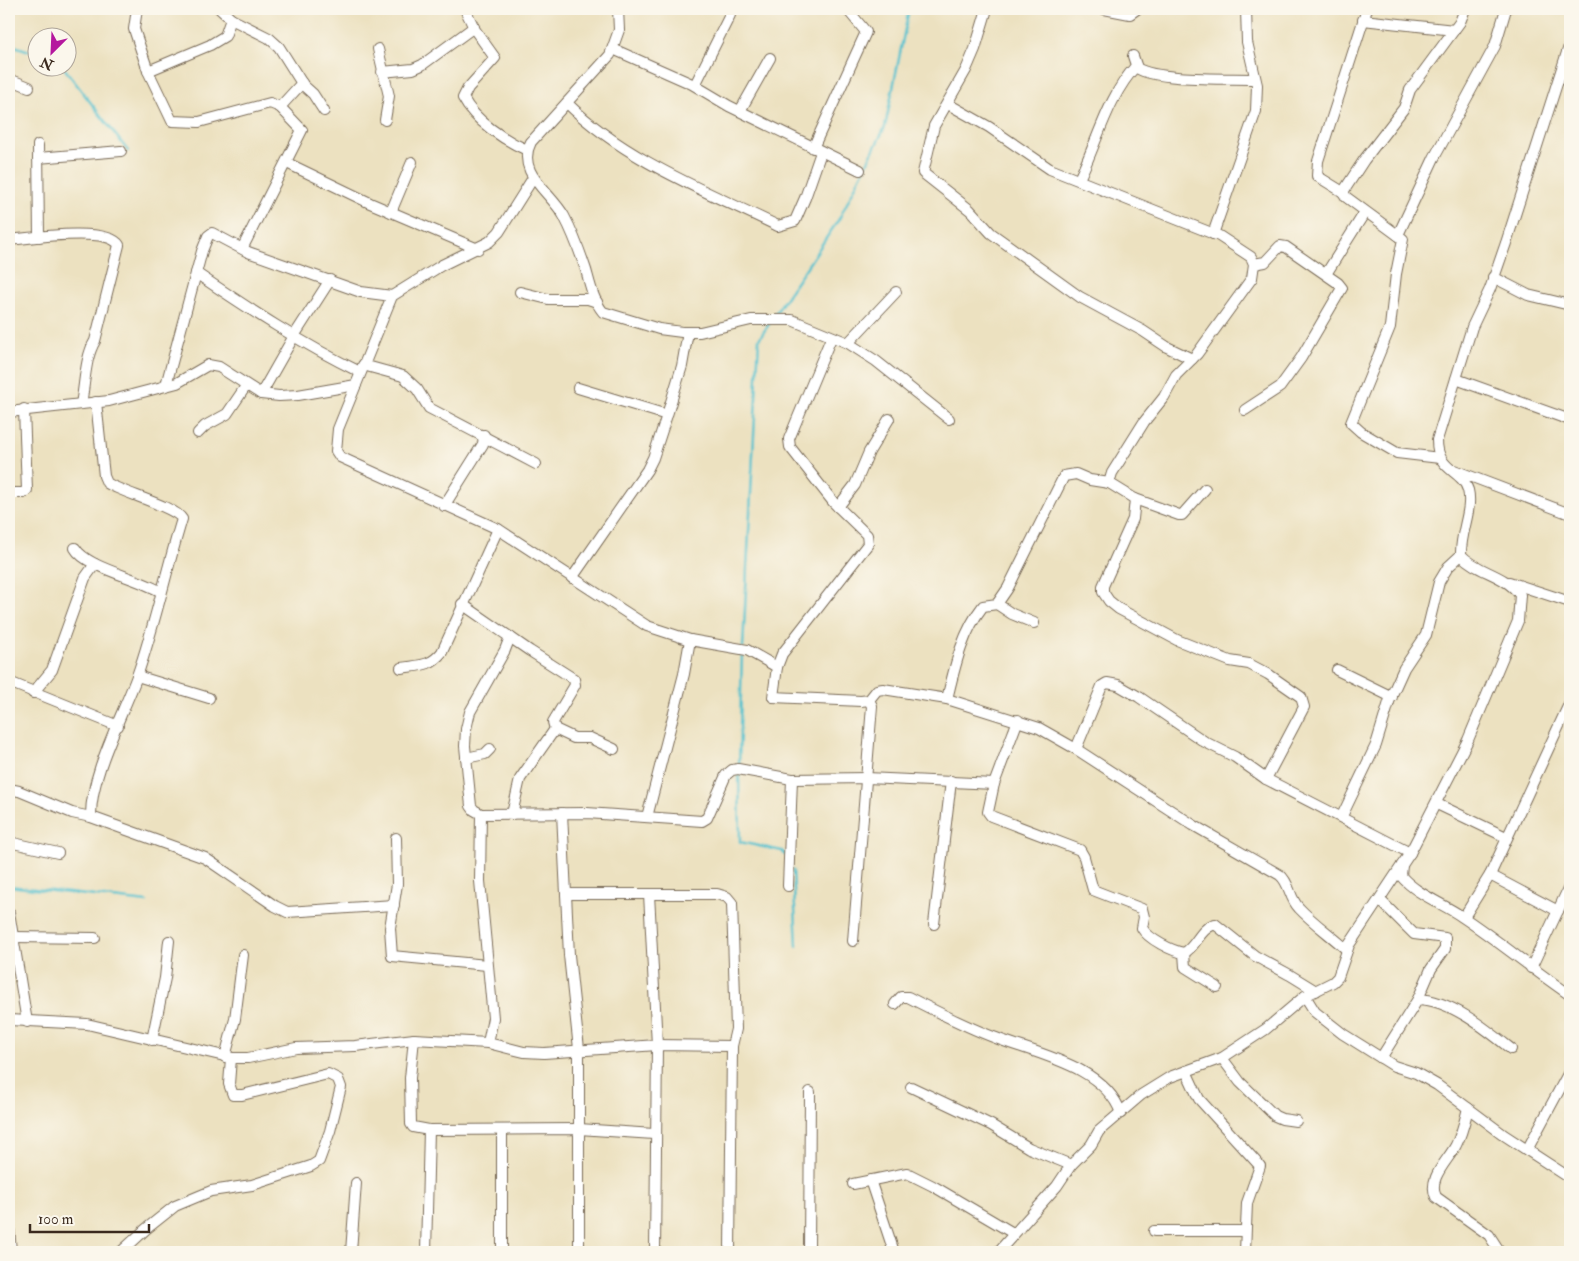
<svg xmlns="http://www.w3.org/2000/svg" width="1579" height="1261" viewBox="0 0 1579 1261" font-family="'IM FELL Double Pica',serif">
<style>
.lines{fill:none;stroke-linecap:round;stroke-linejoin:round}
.stream{stroke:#55c1ce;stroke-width:2.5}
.minor-casing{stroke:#796a57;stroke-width:12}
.minor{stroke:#fff;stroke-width:10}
</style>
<rect width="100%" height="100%" fill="#fbf7ec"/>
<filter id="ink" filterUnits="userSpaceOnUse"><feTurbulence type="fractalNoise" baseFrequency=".02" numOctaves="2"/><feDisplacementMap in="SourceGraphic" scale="10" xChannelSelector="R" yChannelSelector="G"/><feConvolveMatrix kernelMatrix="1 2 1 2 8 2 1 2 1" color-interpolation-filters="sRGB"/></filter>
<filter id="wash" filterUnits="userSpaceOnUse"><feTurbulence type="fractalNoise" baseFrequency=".0096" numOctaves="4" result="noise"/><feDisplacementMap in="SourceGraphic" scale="20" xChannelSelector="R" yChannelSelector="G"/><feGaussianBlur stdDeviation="1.12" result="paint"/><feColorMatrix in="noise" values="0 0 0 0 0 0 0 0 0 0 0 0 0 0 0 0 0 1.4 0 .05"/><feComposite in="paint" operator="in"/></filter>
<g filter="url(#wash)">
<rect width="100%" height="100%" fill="#ece1c0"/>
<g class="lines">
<g class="stream">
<polyline points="9,44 38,54"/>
<polyline points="64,68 128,151"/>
<polyline points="773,317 839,219 885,127 909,9"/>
<polyline points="743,647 759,339 769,324"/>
<polyline points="739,767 742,653"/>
<polyline points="739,773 740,842 782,851 785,855"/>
<polyline points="793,870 797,946"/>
<polyline points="9,886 147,902"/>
</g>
</g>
</g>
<g filter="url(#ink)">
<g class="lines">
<defs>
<g id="minor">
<polyline points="137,9 134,29 148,71 172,121 199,122 270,103 280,107 302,130 243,247"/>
<polyline points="220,9 231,19 269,38 279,47 303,85 313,94 324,111"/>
<path d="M465,9l10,21 20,28 -27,30 -5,10c12,23 41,42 64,52"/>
<path d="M618,9l1,21 -9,25 -79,87c-16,31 20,50 33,74 9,17 16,36 22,54 4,14 7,30 17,42l56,17 23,3h18l51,-12h41l56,23 28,18 73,58"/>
<polyline points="987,9 975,49 966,70 934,126 923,173 970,210 991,233 1080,297 1143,331 1167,347 1192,359"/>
<polyline points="1104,9 1130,14 1137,9"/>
<polyline points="1363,20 1454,30"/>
<polyline points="378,49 389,96 385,120"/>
<polyline points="613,49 692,84 729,106 860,170"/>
<path d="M1133,56l4,12c20,13 92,10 118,11"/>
<polyline points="148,71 210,45 225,36 231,19"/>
<polyline points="382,72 413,69 422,65 474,27"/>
<polyline points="9,79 29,87"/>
<polyline points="695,85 730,15 729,9"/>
<path d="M567,103c58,57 139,88 211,123l17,-5 10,-23 16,-46"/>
<polyline points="948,104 989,127 1050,169 1219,236 1251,257 1254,264 1252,278 1197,354 1176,375 1164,397 1144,422 1112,473 1109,483"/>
<polyline points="280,107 302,83"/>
<polyline points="740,111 770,58"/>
<polyline points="38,145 39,237"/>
<polyline points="813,148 866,32 847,9"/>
<polyline points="38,158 121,151"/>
<polyline points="287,163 370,203 478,249"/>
<polyline points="533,178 499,232 489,242 442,265 392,296 338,429 336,451 340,457 498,529 647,626 690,640 747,650 777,667"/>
<path d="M1079,179c18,-36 29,-83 57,-113"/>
<polyline points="1343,192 1317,176 1318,161 1367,9"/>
<polyline points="391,212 412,162"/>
<polyline points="1213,234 1256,111 1257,85 1247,42 1246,9"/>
<polyline points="1398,235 1434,158 1495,46 1506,9"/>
<path d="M9,240c20,-2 99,-14 110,5l-24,96c-10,16 -10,43 -14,63"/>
<path d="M196,273c53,36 106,71 164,99"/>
<polyline points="1326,274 1365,212"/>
<polyline points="1493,277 1528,295 1570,305"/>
<polyline points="520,292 548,299 588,299 597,302"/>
<path d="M831,338l-42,101 1,8 44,56 33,32 1,9 -86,110 -5,13 -4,30 88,4 8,-1 8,-10 6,-1 64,10c8,-33 15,-66 36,-93l14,-2 11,-16 56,-112 12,-2 14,6 19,3 26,16 44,16h3l23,-26"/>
<polyline points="848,343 896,292"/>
<polyline points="363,365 403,376 417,389 429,408 536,464"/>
<polyline points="1456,379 1570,420"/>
<polyline points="166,385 202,251 208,236 212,233 248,252 361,292 392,296"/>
<polyline points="578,388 667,415 682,366 688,332"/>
<polyline points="261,394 294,336 330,280"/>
<polyline points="1245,410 1280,387 1301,358 1342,288 1338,283 1286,247 1280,246 1265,262 1254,264"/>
<polyline points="9,412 109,401 177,383 208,365 219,367 261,394 279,396 298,395 356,385"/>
<polyline points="198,433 205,426 227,414 246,386"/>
<polyline points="1440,458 1397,453 1361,432 1351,423 1390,327 1396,274 1403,239 1346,197 1343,192 1364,160 1404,108 1410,90 1460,22 1465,9"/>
<polyline points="1454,470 1570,514"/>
<polyline points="9,493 23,493 27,490 24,409"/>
<polyline points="1135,499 1133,519 1103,586 1103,592 1109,601 1119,609 1177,640 1230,661 1249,664 1268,674 1301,697 1304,707 1266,779"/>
<polyline points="444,506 483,444 484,435"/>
<polyline points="838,507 855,485 869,452 889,419"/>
<path d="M75,548c11,20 65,30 86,44"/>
<polyline points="572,578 647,470 653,458 667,415"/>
<polyline points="1509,582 1570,602"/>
<polyline points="462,604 530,651 574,679 575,685 553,722 555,729 574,738 590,738 614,749"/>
<polyline points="997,604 1012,614 1034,623"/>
<path d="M510,637l-5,13 -35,62 -4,17 -1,17 6,60 3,4 7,4 106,-1 115,8 5,-3 19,-43 6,-5 6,-1 54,10 75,-1 127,6 -6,28 3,4 89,34 4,7 9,33 49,19 2,8 -2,11c6,11 30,23 42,25 13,-7 15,-24 31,-29l40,32 35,19 26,16"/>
<path d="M401,668c18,-3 29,-1 41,-16l56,-123"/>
<polyline points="1337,670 1392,697"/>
<polyline points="137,676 209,698"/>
<polyline points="9,682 118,726"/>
<polyline points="33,693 52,670 85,578 95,564"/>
<path d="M947,699l92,29 37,21 117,76 87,50c10,8 9,23 19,33 14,15 33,28 48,42"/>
<polyline points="1076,749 1102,686 1107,683 1118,685 1139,697 1205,742 1235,757 1266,779 1410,853"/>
<polyline points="466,758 485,754 490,749"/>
<polyline points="994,784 1018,720"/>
<polyline points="9,789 19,791 72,813 91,817 205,858 275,906 287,912 394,905"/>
<polyline points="1437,804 1506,837"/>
<polyline points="562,813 569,955 579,1049 579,1252"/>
<polyline points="481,814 480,881 493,1018 488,1043"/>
<polyline points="512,814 520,779 555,729"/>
<polyline points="1342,816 1376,745 1390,699 1404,668 1426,635 1439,582 1448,567 1461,555"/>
<path d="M91,817c-1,-42 31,-100 46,-141 18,-51 29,-105 45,-157 -6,-12 -59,-26 -75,-36l-3,-7 -8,-74"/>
<polyline points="647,817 684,674 690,640"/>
<polyline points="396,838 397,884 390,928 392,956 487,965"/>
<polyline points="9,842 58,853"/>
<path d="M1402,865l-1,11c15,18 41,27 60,40 38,25 72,54 109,79"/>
<polyline points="1490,875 1558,911"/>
<polyline points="788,886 792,779"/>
<polyline points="566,894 717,894 727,897 732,903 736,1029 732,1046 730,1252"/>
<polyline points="649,894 657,1045 655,1252"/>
<polyline points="1380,900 1414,934 1445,938 1445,949 1431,969 1418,999 1381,1058"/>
<polyline points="9,912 27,1022"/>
<polyline points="1464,917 1490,875 1570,702"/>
<polyline points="934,924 951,781"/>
<polyline points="13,937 95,938"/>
<polyline points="853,941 872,706 869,700"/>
<polyline points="1184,953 1185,967 1217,987"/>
<polyline points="1531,968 1570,885"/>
<polyline points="1305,996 1315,1012 1343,1034 1394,1066 1416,1073 1437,1085 1504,1135 1570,1178"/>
<path d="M1418,999c33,1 68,30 93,50"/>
<path d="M895,1004l6,-7h7c29,15 58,30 88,41 41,16 108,28 125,75"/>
<polyline points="9,1020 87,1024 233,1058 248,1058 296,1048 355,1046 414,1039 488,1043 524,1052 544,1053 657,1045 732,1046"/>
<polyline points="414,1039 410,1078 411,1124 413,1127 429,1130 579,1129 654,1134"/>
<polyline points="152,1040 165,978 169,941"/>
<polyline points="225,1057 235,1019 243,955"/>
<polyline points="1222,1058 1240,1082 1275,1116 1282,1119 1296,1121"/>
<polyline points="1186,1071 1199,1099 1260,1166 1247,1203 1245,1252"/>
<polyline points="911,1087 991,1125 1029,1148 1071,1165"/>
<path d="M1468,1108c-3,12 -6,26 -12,37 -8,16 -29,33 -20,52l53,38 11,17"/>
<polyline points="502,1130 502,1252"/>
<polyline points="1527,1150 1570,1070"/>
<polyline points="870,1180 894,1252"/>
<polyline points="853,1184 907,1173 933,1186 1013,1233"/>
<polyline points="9,1227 11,1252"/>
<polyline points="1154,1231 1245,1231"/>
<polyline points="121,1252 146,1229 175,1206 211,1191 252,1185 311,1166 319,1161 330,1131 341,1087 338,1079 328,1074 242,1095 233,1095 229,1084 231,1058"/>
<polyline points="351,1252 356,1183"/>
<polyline points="426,1252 429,1130"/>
<polyline points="809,1252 810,1092"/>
<path d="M998,1252l59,-66 14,-21 20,-20 8,-14 42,-36 29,-18 52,-19 44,-29 39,-33 28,-14 5,-5 11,-32 61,-92 58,-113 50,-119 2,-26c-15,-21 -42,-22 -59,-40 -1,-23 12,-45 7,-65 -6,-21 -31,-18 -31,-50l35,-113 18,-38 16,-46 64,-200"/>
</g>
</defs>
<use href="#minor" class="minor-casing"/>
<use href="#minor" class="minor"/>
</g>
</g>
<rect width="1579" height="1261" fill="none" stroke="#fbf7ec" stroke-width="30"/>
<g transform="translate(52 52) rotate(204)"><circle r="24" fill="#fbf7ec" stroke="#aea59a"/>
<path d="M0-4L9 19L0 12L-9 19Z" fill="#b5179e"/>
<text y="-8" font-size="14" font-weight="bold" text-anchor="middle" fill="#3b2a1e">N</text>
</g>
<path d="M30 1224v8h119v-8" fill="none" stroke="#3b2a1e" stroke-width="2.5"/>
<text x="38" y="1224" font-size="15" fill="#3b2a1e" stroke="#fbf7ec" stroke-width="4" paint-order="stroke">100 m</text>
</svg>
